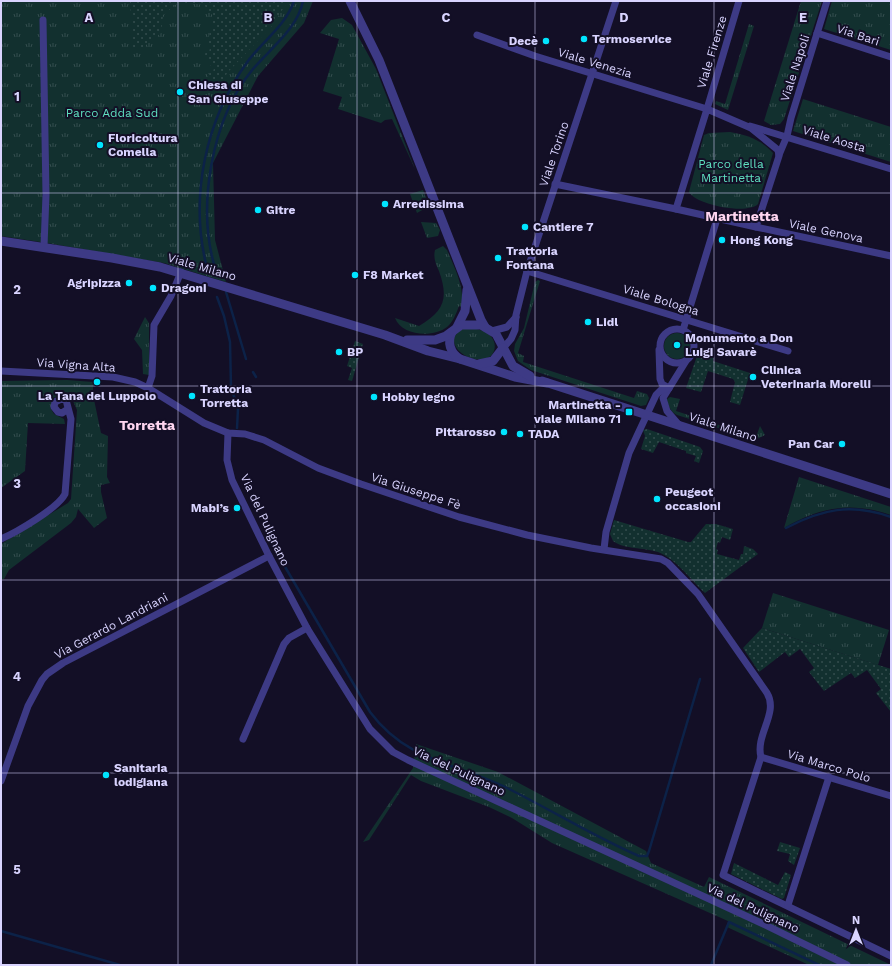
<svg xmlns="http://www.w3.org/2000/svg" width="892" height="966" viewBox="0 0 892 966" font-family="'Work Sans',sans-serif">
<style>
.grass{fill:url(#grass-tufts)}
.garden{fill:url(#garden-dots)}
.pitch{fill:#12302f}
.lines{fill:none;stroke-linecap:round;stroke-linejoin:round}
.stream{stroke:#0c2248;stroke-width:2.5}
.minor{stroke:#3d3a85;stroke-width:7}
.tertiary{stroke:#3d3a85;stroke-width:9}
.grid{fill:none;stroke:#d9d4ff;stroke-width:1;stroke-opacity:0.55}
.poi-dot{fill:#00e5ff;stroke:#130f26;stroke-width:1.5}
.labels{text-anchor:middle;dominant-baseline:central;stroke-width:4;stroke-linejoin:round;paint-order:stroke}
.street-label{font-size:12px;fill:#d9d4ff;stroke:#130f26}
.poi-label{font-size:12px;font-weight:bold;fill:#d9d4ff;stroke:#130f26;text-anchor:start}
.park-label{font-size:12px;fill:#5fe0c0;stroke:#130f26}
.quarter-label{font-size:14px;font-weight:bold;fill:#ffd6f0;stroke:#130f26}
.grid-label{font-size:13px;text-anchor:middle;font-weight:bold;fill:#d9d4ff;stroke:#130f26;stroke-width:4;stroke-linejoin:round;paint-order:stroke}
</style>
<defs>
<pattern id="grass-tufts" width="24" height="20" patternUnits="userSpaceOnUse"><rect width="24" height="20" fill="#12302f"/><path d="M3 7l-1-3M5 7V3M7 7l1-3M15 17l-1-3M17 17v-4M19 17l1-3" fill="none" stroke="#344d4e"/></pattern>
<pattern id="garden-dots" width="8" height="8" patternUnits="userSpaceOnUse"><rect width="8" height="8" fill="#12302f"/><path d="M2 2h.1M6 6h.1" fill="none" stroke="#344d4e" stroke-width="1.8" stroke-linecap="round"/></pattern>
</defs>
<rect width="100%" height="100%" fill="#130f26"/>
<g class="grass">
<polygon points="1,1 313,1 304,23 258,76 213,163 215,240 226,282 164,263 47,243 1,236"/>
<polygon points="801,1 822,1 784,119 780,124 771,125 764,121"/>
<polygon points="832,1 891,1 891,50 824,29"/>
<polygon points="342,18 352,25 376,69 415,169 392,119 385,120 381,123 338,109 342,97 323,91 339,39 320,33 331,20"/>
<polygon points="749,24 754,26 728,110 715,104 716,101 725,104"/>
<polygon points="803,99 891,127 891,162 793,131"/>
<path d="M730,132c18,3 31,8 43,21l-15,51c-11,11 -62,1 -69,-12l15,-57 5,-2z"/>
<polygon points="423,190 429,206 417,213 410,194"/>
<polygon points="421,222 436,223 440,230 438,236 427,238"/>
<path d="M443,246l4,4c8,19 17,35 15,57l-3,-1c-3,8 -6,16 -12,21 -14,11 -45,9 -52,-9l24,8c25,-15 30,-27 20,-55 -3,-7 -6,-13 -4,-21z"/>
<polygon points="538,280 540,281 518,353 524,356 523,362 634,398 637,391 647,394 649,398 646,405 641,406 531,370 518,361 514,351 515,344 524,328 535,282"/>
<polygon points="145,317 149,323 149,375 143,374 142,350 134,339"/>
<path d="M463,329c6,0 12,-1 17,1 12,2 20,16 11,26 -20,13 -53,-15 -28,-27z"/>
<circle cx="677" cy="346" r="13"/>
<polygon points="67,380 93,382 93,395 101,433 108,436 107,477 110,483 101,485 101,492 107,518 94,528 78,509 76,517 71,523 9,570 4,579 1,579 1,544 68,503 71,499 77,410 73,401 65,395 55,397 52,400 51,409 54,414 64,419 65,424 28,423 25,471 1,488 1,381"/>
<path d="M670,397l10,2 -4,12 80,26 4,-11 5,9 -8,4h-4l-76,-24c-6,-3 -9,-9 -10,-16z"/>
<path d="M799,477l92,30v8c-40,-14 -71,-8 -107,13z"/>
<polygon points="773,593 889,630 878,665 762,628"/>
<polygon points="416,744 498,772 646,851 651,863 704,887 709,877 891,965 809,965 727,927 728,921 552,843 512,818 489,807 421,781 411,775 369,840 363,842 413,768"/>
</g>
<g class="garden">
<polygon points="130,1 286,1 286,4 272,26 227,73 217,94 200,89 209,78 207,75 214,70 203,55 210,50 207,46 212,23 210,21 214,17 204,5 179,2 163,15 161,33 141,49 133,49"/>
<polygon points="355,341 363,344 352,381 348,380 352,368 347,366"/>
<polygon points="699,350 714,355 713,361 750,373 740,405 730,402 735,382 733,379 708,371 701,392 686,388"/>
<polygon points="647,429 700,447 703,451 699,463 694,461 696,456 686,453 686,451 659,442 653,453 641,449 645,436 643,430"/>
<path d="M614,520l74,22h3l15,-18h10l17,5 -3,11 -8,-3 -2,6 -2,-1 -2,7 2,1 -1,4 22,6 2,-6h2l1,-8 9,3 5,5 -53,39c-14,-13 -29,-34 -47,-41 -15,-5 -33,-2 -45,-11l-3,-7z"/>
<polygon points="762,628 891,669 891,712 876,693 881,689 867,670 855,678 851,673 824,691 809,672 814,668 800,649 789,657 785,652 759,672 743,648"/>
<polygon points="780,842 800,848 794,865 788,861 790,854 777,851"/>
<polygon points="734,863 778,885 785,872 791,875 784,898 782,899 731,874"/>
</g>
<polygon class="pitch" points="712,180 737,187 734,197 709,190"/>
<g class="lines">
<g class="stream">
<path d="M207,268c-18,-70 -2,-148 41,-207 15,-20 38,-36 46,-60"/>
<path d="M216,271c-20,-62 -5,-152 37,-202 17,-20 45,-41 50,-68"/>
<polyline points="226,292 246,359"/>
<polyline points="217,297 224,316 230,342 231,387 238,409 237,428"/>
<polyline points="253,372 256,377"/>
<path d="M786,528c36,-19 65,-25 105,-11"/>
<path d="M267,536l103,176c38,51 88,51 139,77 44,22 86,48 130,67h8l2,-5 51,-172"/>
<polyline points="1,931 120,965"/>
<polyline points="711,965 729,922 819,965"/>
</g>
<g class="minor">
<polyline points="43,20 46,195 44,246"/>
<polyline points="817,33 891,57"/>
<polyline points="477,35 535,56 707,109 739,1"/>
<polygon points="707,109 751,128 778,150 779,156 756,227 676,209"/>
<polyline points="750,126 891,169"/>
<polyline points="779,155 787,136 791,118 827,1"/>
<polyline points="555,184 676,209"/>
<polyline points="756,227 891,256"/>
<polyline points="527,271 788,351"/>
<circle cx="677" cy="346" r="17"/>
<polyline points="683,330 717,219"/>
<polyline points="492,331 507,327 516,317"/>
<polyline points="503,348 511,339 515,330 516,315 527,271 616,1"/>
<polyline points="659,350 660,379 662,384 669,388"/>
<path d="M1,371l112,6 22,5 13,6 56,35 24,10 17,1 19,6 54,28 43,16 98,33 68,18 64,13 70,11 7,4 30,31 69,99c12,20 -12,42 -6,64l-38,118 168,81"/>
<polyline points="148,388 152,376 154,325 171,296 181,272"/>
<polyline points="679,425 667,411 663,398 686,361"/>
<polyline points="228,433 227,460 232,480 269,556 307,628 370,729 393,752 408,760 759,922 847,965"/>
<path d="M1,539c16,-7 57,-31 64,-45l6,-75 -5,-19 -5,-1 -6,3 -1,5 4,5 4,1 6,-4"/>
<polyline points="604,549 606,532 629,453 656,395 661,390 669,388"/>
<polyline points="243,739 284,644 289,638 307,628"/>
<polyline points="761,757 891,796"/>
<polyline points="1,781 28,706 42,680 47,674 63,663 269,556"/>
<polyline points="788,905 829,777"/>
</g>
<g class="tertiary">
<polyline points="350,1 379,60 481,320 485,327"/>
<polyline points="1,241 112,258 160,267 385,335 428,351 460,359 515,377 547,383"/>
<polyline points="457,327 465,311 467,290"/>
<path d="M452,332c-5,10 -2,21 8,27"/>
<polyline points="407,340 435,340 446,336 461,325 481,325 496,334 513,366 530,376"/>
<polyline points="479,364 493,361 503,348"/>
<polyline points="542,381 891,494"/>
</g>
</g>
<path class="grid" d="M178,1v964M357,1v964M535,1v964M714,1v964M1,193h890M1,386h890M1,580h890M1,773h890"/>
<g class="poi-dot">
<circle cx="584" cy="39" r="4"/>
<circle cx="546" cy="41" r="4"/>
<circle cx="180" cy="92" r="4"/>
<circle cx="100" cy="145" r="4"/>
<circle cx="385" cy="204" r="4"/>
<circle cx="258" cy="210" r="4"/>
<circle cx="525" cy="227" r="4"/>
<circle cx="722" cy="240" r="4"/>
<circle cx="498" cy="258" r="4"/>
<circle cx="355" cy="275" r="4"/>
<circle cx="129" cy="283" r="4"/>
<circle cx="153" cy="288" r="4"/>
<circle cx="588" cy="322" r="4"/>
<circle cx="677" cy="345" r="4"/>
<circle cx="339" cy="352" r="4"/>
<circle cx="753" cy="377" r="4"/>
<circle cx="97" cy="382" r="4"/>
<circle cx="192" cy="396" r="4"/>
<circle cx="374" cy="397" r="4"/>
<rect x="625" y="408" width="8" height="8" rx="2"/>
<circle cx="504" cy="432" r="4"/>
<circle cx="520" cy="434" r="4"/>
<circle cx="842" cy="444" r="4"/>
<circle cx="657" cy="499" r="4"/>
<circle cx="237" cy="508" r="4"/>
<circle cx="106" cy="775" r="4"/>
</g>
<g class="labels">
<g class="street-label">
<text transform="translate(858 35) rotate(18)">Via Bari</text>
<text transform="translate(712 52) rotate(-73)">Viale Firenze</text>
<text transform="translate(595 63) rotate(17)">Viale Venezia</text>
<text transform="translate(795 68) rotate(-72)">Viale Napoli</text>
<text transform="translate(834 139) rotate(17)">Viale Aosta</text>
<text transform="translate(554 154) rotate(-71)">Viale Torino</text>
<text transform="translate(826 231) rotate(12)">Viale Genova</text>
<text transform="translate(202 267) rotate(16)">Viale Milano</text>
<text transform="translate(661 300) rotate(17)">Viale Bologna</text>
<text transform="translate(76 365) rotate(4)">Via Vigna Alta</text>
<text transform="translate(723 427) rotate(18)">Viale Milano</text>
<text transform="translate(416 491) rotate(18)">Via Giuseppe Fè</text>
<text transform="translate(265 520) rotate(65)">Via del Pulignano</text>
<text transform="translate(111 626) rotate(-28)">Via Gerardo Landriani</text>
<text transform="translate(829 766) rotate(17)">Via Marco Polo</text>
<text transform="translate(459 771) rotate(25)">Via del Pulignano</text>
<text transform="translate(753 908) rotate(25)">Via del Pulignano</text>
</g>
<g class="poi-label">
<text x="592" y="39">Termoservice</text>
<text x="538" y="41" text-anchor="end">Decè</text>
<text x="188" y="85">Chiesa di<tspan x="188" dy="14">San Giuseppe</tspan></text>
<text x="108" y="138">Floricoltura<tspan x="108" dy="14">Comella</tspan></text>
<text x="393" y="204">Arredissima</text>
<text x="266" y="210">Gitre</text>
<text x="533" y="227">Cantiere 7</text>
<text x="730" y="240">Hong Kong</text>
<text x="506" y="251">Trattoria<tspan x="506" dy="14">Fontana</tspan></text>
<text x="363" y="275">F8 Market</text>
<text x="121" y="283" text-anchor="end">Agripizza</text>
<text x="161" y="288">Dragoni</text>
<text x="596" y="322">Lidl</text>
<text x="685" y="338">Monumento a Don<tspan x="685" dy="14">Luigi Savarè</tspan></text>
<text x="347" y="352">BP</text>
<text x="761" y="370">Clinica<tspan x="761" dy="14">Veterinaria Morelli</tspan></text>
<text x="200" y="389">Trattoria<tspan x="200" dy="14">Torretta</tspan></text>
<text x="97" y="396" text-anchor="middle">La Tana del Luppolo</text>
<text x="382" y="397">Hobby legno</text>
<text x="621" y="405" text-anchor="end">Martinetta -<tspan x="621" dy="14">viale Milano 71</tspan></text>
<text x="496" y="432" text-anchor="end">Pittarosso</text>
<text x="528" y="434">TADA</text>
<text x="834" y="444" text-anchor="end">Pan Car</text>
<text x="665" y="492">Peugeot<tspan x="665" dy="14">occasioni</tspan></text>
<text x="229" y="508" text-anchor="end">Mabi’s</text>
<text x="114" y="768">Sanitaria<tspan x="114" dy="14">lodigiana</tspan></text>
</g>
<g class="park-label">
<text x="112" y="113">Parco Adda Sud</text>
<text x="731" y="164">Parco della<tspan x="731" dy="14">Martinetta</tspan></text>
</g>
<g class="quarter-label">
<text x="742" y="216">Martinetta</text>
<text x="147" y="425">Torretta</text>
</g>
</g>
<g class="grid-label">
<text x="89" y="22">A</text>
<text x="268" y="22">B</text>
<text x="446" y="22">C</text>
<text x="624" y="22">D</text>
<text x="803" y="22">E</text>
<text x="17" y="101">1</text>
<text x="17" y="294">2</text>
<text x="17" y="488">3</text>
<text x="17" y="681">4</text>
<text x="17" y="874">5</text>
</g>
<rect width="892" height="966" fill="none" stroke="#d9d4ff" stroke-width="4"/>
<g transform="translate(856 930)" stroke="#130f26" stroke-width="3" paint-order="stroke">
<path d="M0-3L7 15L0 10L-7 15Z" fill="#d9d4ff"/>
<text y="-6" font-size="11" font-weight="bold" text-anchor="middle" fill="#d9d4ff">N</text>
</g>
</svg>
